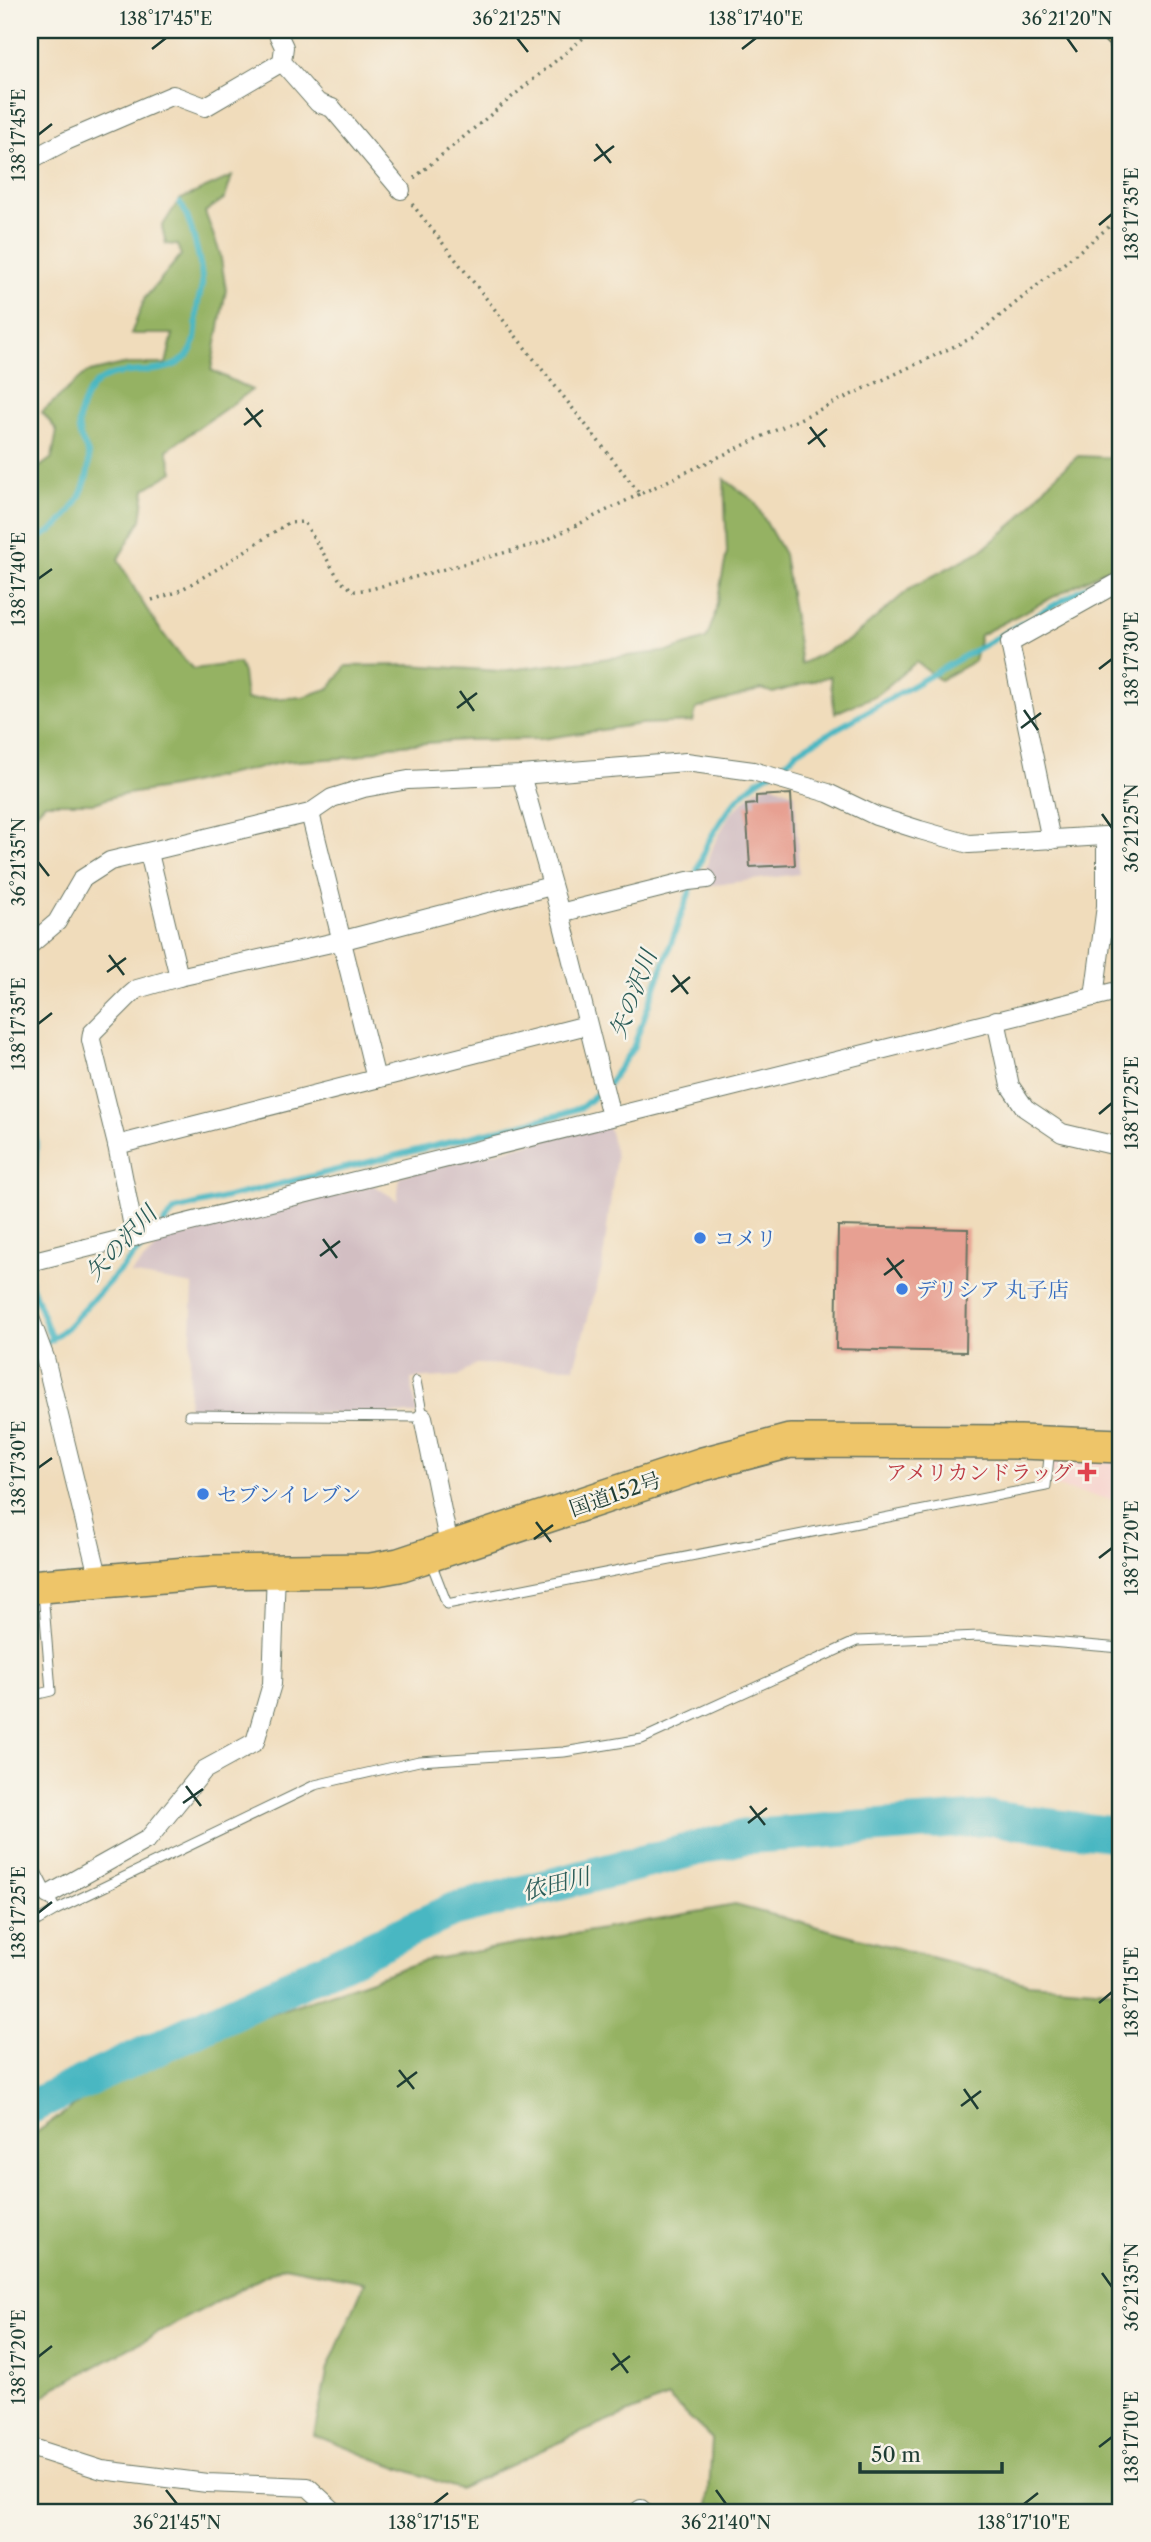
<svg xmlns="http://www.w3.org/2000/svg" width="1151" height="2542" viewBox="0 0 1151 2542" font-family="'Libre Caslon Text','Noto Serif JP',serif">
<style>
.built{fill:#f7d0cb}
.industrial{fill:#d2bec2}
.forest{fill:#95b264;stroke:#5a784c;stroke-width:2}
.lines{fill:none;stroke-linecap:round;stroke-linejoin:round}
.stream{stroke:#49b7c2;stroke-width:6}
.river{stroke:#49b7c2;stroke-width:35}
.building{fill:#e7a092}
.lane-casing{stroke:#687563;stroke-width:11}
.street-casing{stroke:#687563;stroke-width:20}
.primary-casing{stroke:#687563;stroke-width:31}
.highway-casing{stroke:#687563;stroke-width:36}
.path{stroke:#687563;stroke-width:3.5;stroke-dasharray:2 5;stroke-linecap:butt}
.lane{stroke:#fff;stroke-width:9}
.street{stroke:#fff;stroke-width:18}
.primary{stroke:#eec569;stroke-width:28}
.highway{stroke:#eec569;stroke-width:33}
.ticks{fill:none;stroke:#1f3d34;stroke-width:2.5}
.shop-dot{fill:#3f7fe0;stroke:#f7f3e8;stroke-width:2.5}
.health-dot{fill:#e0444e;stroke:#f7f3e8;stroke-width:2.5}
.labels{text-anchor:middle;dominant-baseline:central;stroke-width:5;stroke-linejoin:round;paint-order:stroke}
.shop-label{font-size:21px;fill:#366cbe;stroke:#f7f3e8;text-anchor:start}
.health-label{font-size:21px;fill:#be3a42;stroke:#f7f3e8;text-anchor:end}
.street-label{font-size:21px;fill:#1f3d34;stroke:#f7f3e8}
.water-label{font-size:23px;font-style:italic;fill:#2a5c58;stroke:#f7f3e8}
.neatline{fill:none;stroke:#1f3d34;stroke-width:2.5}
.ticks-label{font-size:18px;text-anchor:middle;fill:#1f3d34}
</style>
<rect width="100%" height="100%" fill="#f7f3e8"/>
<filter id="ink" filterUnits="userSpaceOnUse"><feTurbulence type="fractalNoise" baseFrequency=".0143" numOctaves="2"/><feDisplacementMap in="SourceGraphic" scale="14" xChannelSelector="R" yChannelSelector="G"/><feConvolveMatrix kernelMatrix="1 2 1 2 8 2 1 2 1" color-interpolation-filters="sRGB"/></filter>
<filter id="wash" filterUnits="userSpaceOnUse"><feTurbulence type="fractalNoise" baseFrequency=".00686" numOctaves="4" result="noise"/><feDisplacementMap in="SourceGraphic" scale="28" xChannelSelector="R" yChannelSelector="G"/><feGaussianBlur stdDeviation="1.57" result="paint"/><feColorMatrix in="noise" values="0 0 0 0 0 0 0 0 0 0 0 0 0 0 0 0 0 1.4 0 .05"/><feComposite in="paint" operator="in"/></filter>
<g filter="url(#wash)">
<rect width="100%" height="100%" fill="#f0dcbb"/>
<polygon class="built" points="1052,1454 1121,1458 1121,1509 1118,1501 1052,1486"/>
<g class="industrial">
<polygon points="769,783 795,794 799,874 699,887 714,844 729,816 755,790"/>
<polygon points="608,1124 616,1157 602,1268 574,1367 476,1364 459,1376 411,1379 417,1414 188,1411 193,1285 130,1274 163,1241 373,1185 397,1200 400,1176"/>
</g>
<g class="forest">
<path d="M232,176l-7,22 -20,14 15,41 6,37 -15,80 41,20 -85,60 6,22 -28,17 -4,31 -23,39c21,39 43,78 75,110l46,-6 4,10 3,27 57,-3 27,-9 16,-22 65,-1 89,6 170,-20 36,-12 8,-21 13,-66 -3,-73 30,22 30,53 17,110 50,-25 61,-52 70,-37 38,-32 31,-38 27,-24 43,2v104l-141,73 -6,26 -34,19 -24,-18 -39,33 -42,18 -5,-37 -57,17 -11,-4 -66,20 -3,13 -52,2 -99,15 -77,1 -75,6 -35,11 -71,5 -111,25 -58,9 -20,7h-50l-15,16v-345l22,-16 5,-27 -15,-19 44,-39 37,-9h43l7,-30h-42l14,-36 36,-43 -4,-10 -11,-1 -4,-17 17,-27z"/>
<polygon points="735,1905 1028,1983 1121,1990 1121,2512 708,2512 712,2439 668,2397 573,2436 459,2489 375,2459 314,2435 328,2368 365,2282 284,2266 56,2387 30,2406 30,2137 143,2058 423,1961"/>
</g>
<g class="lines">
<g class="stream">
<path d="M30,541c33,-9 58,-47 59,-81 0,-9 -4,-12 -7,-19 -7,-14 -2,-34 5,-46 20,-37 67,-13 96,-35 15,-12 13,-32 14,-49 0,-9 4,-18 5,-26 1,-17 -12,-69 -22,-82"/>
<path d="M30,1118c10,22 6,46 0,68"/>
<path d="M164,1223l11,-13 388,-96 19,-7 27,-24 24,-35 74,-204c12,-21 25,-43 44,-58 15,-13 33,-18 45,-34l325,-185"/>
<polyline points="30,1281 52,1340"/>
<polyline points="30,1356 67,1327 152,1236"/>
</g>
<polyline class="river" points="30,2107 453,1910 743,1837 991,1818 1121,1835"/>
</g>
<g id="blocks">
<g class="building">
<polygon points="791,794 795,865 750,867 746,805 756,804 756,796"/>
<polygon points="838,1226 968,1229 966,1352 836,1349"/>
</g>
</g>
</g>
<g filter="url(#ink)">
<use href="#blocks" fill-opacity="0" stroke="#687563" stroke-width="2"/>
<g class="lines">
<defs>
<g id="lane">
<polyline points="189,1415 423,1417 416,1381"/>
<polyline points="430,1560 447,1604 1046,1486 1050,1448"/>
<polyline points="30,1696 51,1691 43,1592"/>
<polyline points="30,1860 56,1910 30,1925"/>
<polyline points="56,1910 315,1785 419,1761 564,1752 642,1739 857,1641 980,1636 1121,1648"/>
</g>
<g id="street">
<polyline points="276,30 284,47 282,62 318,103 332,108 401,190"/>
<polyline points="30,160 66,141 173,95 205,107 282,62"/>
<polyline points="521,775 560,913 611,1116"/>
<polyline points="310,813 376,1079"/>
<polyline points="1051,840 1010,643 1121,581"/>
<polyline points="149,853 179,977"/>
<polyline points="560,913 688,881 707,879"/>
<polyline points="30,945 57,922 82,879 110,861 310,813 332,798 364,788 408,780 521,775 686,762 753,771 828,793 876,816 920,830 969,844 1121,835"/>
<polyline points="1094,997 1106,906 1106,838"/>
<polyline points="996,1020 1010,1086 1025,1108 1062,1133 1121,1147"/>
<polyline points="117,1145 587,1025"/>
<polyline points="135,1237 117,1145 91,1040 92,1033 130,995 137,989 179,977 340,941 551,886"/>
<polyline points="30,1262 1121,990"/>
<polyline points="30,1318 45,1358 99,1580"/>
<polyline points="423,1417 450,1550"/>
<polyline points="48,1895 148,1839 204,1770 255,1742 272,1684 276,1570"/>
<polyline points="30,2447 102,2470 207,2483 308,2487 335,2512"/>
<polyline points="637,2512 641,2509 644,2512"/>
</g>
<polyline id="primary" points="1114,30 1121,37"/>
<polyline id="highway" points="30,1587 211,1572 371,1570 399,1565 703,1464 790,1441 1020,1442 1121,1446"/>
</defs>
<use href="#lane" class="lane-casing"/>
<use href="#street" class="street-casing"/>
<use href="#primary" class="primary-casing"/>
<use href="#highway" class="highway-casing"/>
<g class="path">
<polyline points="414,178 593,30"/>
<polyline points="412,204 640,494 974,337 1121,217"/>
<polyline points="152,600 177,592 217,569 288,523 304,522 341,582 355,591 371,589 540,543 640,494"/>
</g>
<use href="#lane" class="lane"/>
<use href="#street" class="street"/>
<use href="#primary" class="primary"/>
<use href="#highway" class="highway"/>
</g>
</g>
<path class="ticks" d="M517,38l11,14M1067,38l10,14M152,49l14,-11M742,49l14,-11M38,135l14,-11M596,144l15,19M594,161l20,-15M1099,225l13,-11M246,408l15,19M244,425l19,-15M810,427l15,20M808,444l19,-15M38,579l14,-10M1099,669l13,-10M460,691l14,20M457,708l20,-15M1024,710l14,20M1021,728l20,-15M1102,814l10,14M38,862l11,14M109,955l15,20M107,972l19,-14M673,975l15,19M671,992l19,-15M38,1024l14,-11M1099,1114l13,-11M323,1239l14,19M320,1256l20,-15M887,1258l15,20M884,1275l20,-15M38,1468l14,-10M536,1522l15,20M534,1539l19,-14M1099,1558l13,-10M186,1786l15,20M183,1803l20,-14M750,1806l15,19M748,1823l19,-15M38,1913l14,-11M1099,2003l13,-11M399,2070l15,19M397,2087l20,-15M964,2089l14,20M961,2106l20,-15M1102,2273l10,14M613,2353l15,20M38,2357l14,-11M611,2370l19,-14M1099,2447l13,-10M166,2490l11,14M716,2490l10,14M434,2504l14,-11M1024,2504l14,-11"/>
<g class="shop-dot">
<circle cx="700" cy="1238" r="7"/>
<circle cx="902" cy="1289" r="7"/>
<circle cx="203" cy="1494" r="7"/>
</g>
<path class="health-dot" d="M1083.5 1461.5h7v7h7v7h-7v7h-7v-7h-7v-7h7z"/>
<g class="labels">
<g class="shop-label">
<text x="714" y="1238">コメリ</text>
<text x="916" y="1289">デリシア 丸子店</text>
<text x="217" y="1494">セブンイレブン</text>
</g>
<g class="health-label">
<text x="1073" y="1472">アメリカンドラッグ</text>
</g>
<g class="street-label">
<text transform="translate(615 1494) rotate(-19)">国道152号</text>
</g>
<g class="water-label">
<text transform="translate(633 994) rotate(-69)">矢の沢川</text>
<text transform="translate(121 1243) rotate(-47)">矢の沢川</text>
<text transform="translate(556 1884) rotate(-14)">依田川</text>
</g>
</g>
<rect width="1151" height="2542" fill="none" stroke="#f7f3e8" stroke-width="77"/>
<path d="M860 2462v10h142v-10" fill="none" stroke="#1f3d34" stroke-width="3.5"/>
<text x="871" y="2462" font-size="21" fill="#1f3d34" stroke="#f7f3e8" stroke-width="5" paint-order="stroke">50 m</text>
<rect x="38" y="38" width="1074" height="2466" class="neatline"/>
<g class="ticks-label">
<text x="166" y="25">138°17'45"E</text>
<text x="517" y="25">36°21'25"N</text>
<text x="756" y="25">138°17'40"E</text>
<text x="1067" y="25">36°21'20"N</text>
<text transform="translate(19 135) rotate(-90)" y="6">138°17'45"E</text>
<text transform="translate(1132 214) rotate(-90)" y="6">138°17'35"E</text>
<text transform="translate(19 579) rotate(-90)" y="6">138°17'40"E</text>
<text transform="translate(1132 659) rotate(-90)" y="6">138°17'30"E</text>
<text transform="translate(1132 828) rotate(-90)" y="6">36°21'25"N</text>
<text transform="translate(19 862) rotate(-90)" y="6">36°21'35"N</text>
<text transform="translate(19 1024) rotate(-90)" y="6">138°17'35"E</text>
<text transform="translate(1132 1103) rotate(-90)" y="6">138°17'25"E</text>
<text transform="translate(19 1468) rotate(-90)" y="6">138°17'30"E</text>
<text transform="translate(1132 1548) rotate(-90)" y="6">138°17'20"E</text>
<text transform="translate(19 1913) rotate(-90)" y="6">138°17'25"E</text>
<text transform="translate(1132 1992) rotate(-90)" y="6">138°17'15"E</text>
<text transform="translate(1132 2287) rotate(-90)" y="6">36°21'35"N</text>
<text transform="translate(19 2357) rotate(-90)" y="6">138°17'20"E</text>
<text transform="translate(1132 2437) rotate(-90)" y="6">138°17'10"E</text>
<text x="177" y="2529">36°21'45"N</text>
<text x="434" y="2529">138°17'15"E</text>
<text x="726" y="2529">36°21'40"N</text>
<text x="1024" y="2529">138°17'10"E</text>
</g>
</svg>
